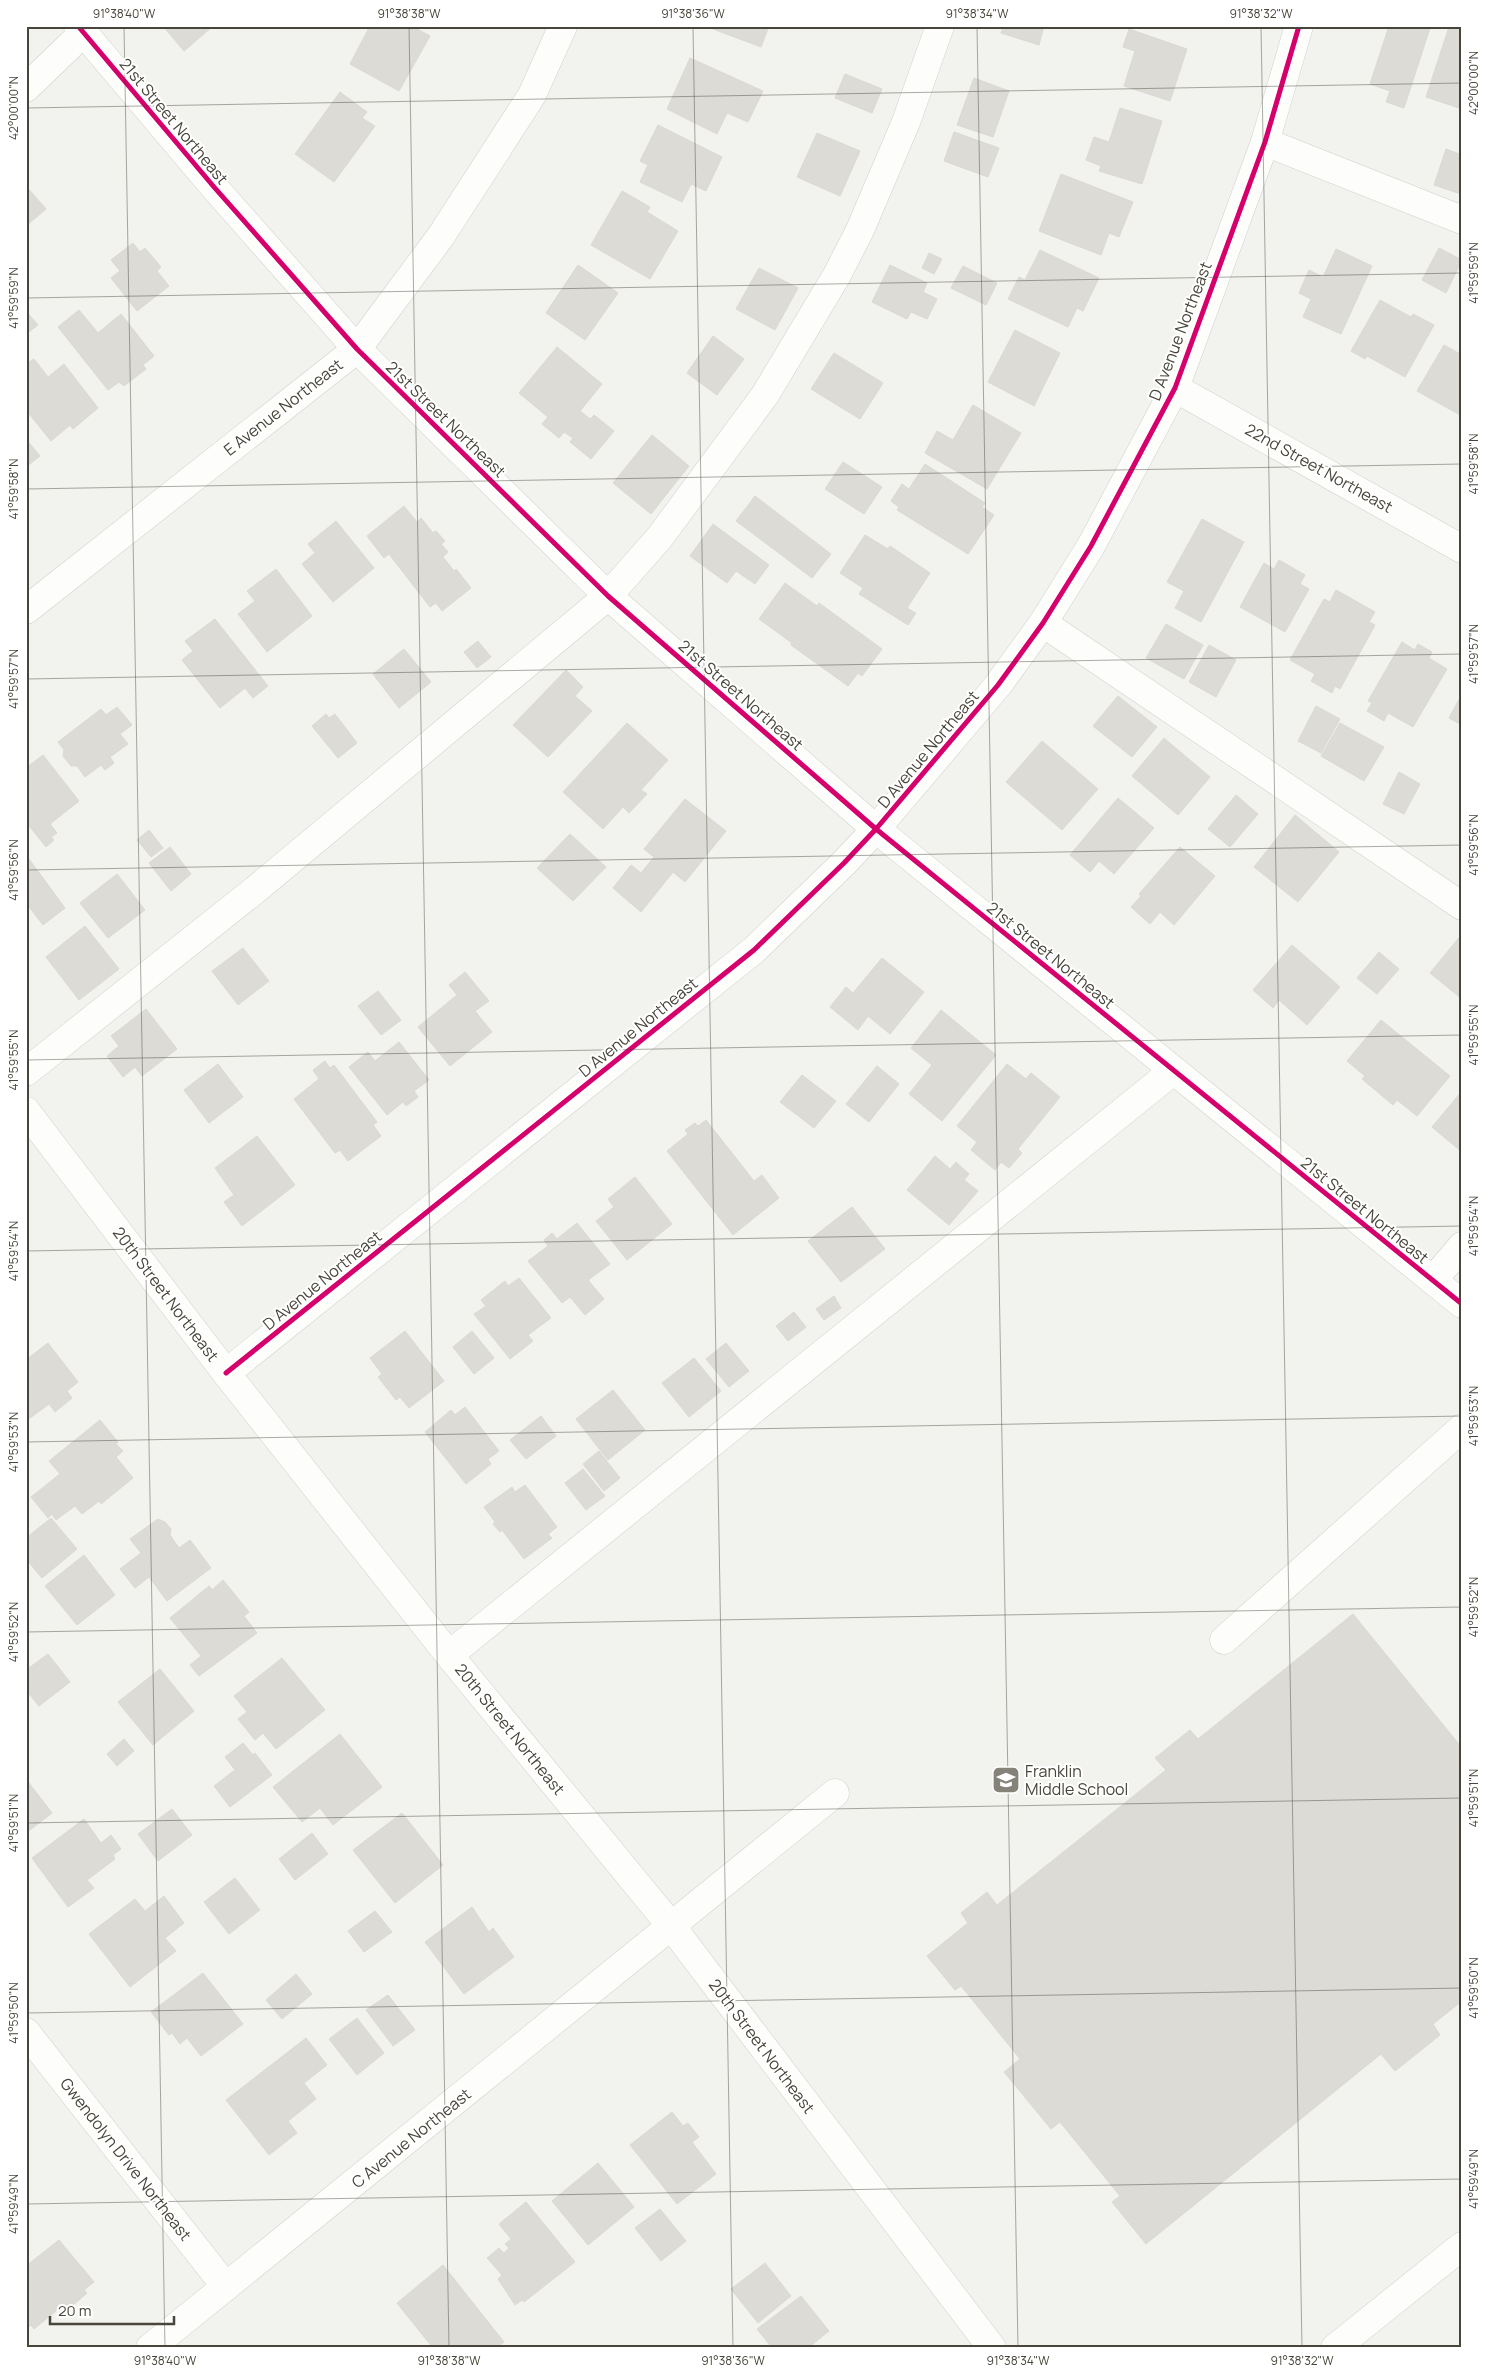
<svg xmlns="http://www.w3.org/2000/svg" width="1488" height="2374" viewBox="0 0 1488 2374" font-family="Manrope,sans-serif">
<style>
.building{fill:#dcdbd6;stroke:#dad9d4}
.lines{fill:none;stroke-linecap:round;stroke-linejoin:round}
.minor-casing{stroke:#d0d0cc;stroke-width:29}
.minor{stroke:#fdfdfc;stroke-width:28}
.cycleway-casing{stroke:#fff;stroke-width:8}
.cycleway{stroke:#d6006c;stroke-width:5}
.ticks{fill:none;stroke:#48453a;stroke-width:1;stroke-opacity:0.45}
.labels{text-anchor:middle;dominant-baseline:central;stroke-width:4;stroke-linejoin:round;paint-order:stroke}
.street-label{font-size:16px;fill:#48453a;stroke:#fff}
.poi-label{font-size:16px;fill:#48453a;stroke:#fff;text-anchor:start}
.neatline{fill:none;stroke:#48453a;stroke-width:2}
.ticks-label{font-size:12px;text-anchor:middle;fill:#48453a}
</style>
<rect width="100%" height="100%" fill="#f2f2ee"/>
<g class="building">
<polygon points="163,26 213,26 184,51"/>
<polygon points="370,26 412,26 430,36 399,91 350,64"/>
<polygon points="705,26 769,26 761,47"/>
<polygon points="1003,26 1044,26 1039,45 1001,33"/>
<polygon points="1389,26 1425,26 1430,28 1404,108 1386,102 1390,91 1370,84"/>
<polygon points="1456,26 1462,26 1462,109 1426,97 1449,27 1455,29"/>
<polygon points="1129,29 1187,49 1170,101 1124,86 1135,51 1123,47"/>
<polygon points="690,58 763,91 748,122 727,113 717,134 667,109"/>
<polygon points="845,74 882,89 872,113 835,98"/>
<polygon points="974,78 1009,91 993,137 957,125"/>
<polygon points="340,92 367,112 362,118 375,126 334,182 295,154"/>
<polygon points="1120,108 1162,121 1142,184 1099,171 1101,166 1086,160 1094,137 1109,142"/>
<polygon points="658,125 722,157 706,191 691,184 682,202 640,182 648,165 640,161"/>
<polygon points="954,132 999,148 988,177 944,161"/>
<polygon points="817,133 860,151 840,196 797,177"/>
<polygon points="1446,149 1462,155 1461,194 1434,185"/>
<polygon points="1061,174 1133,202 1119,237 1109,233 1101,255 1039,231"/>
<polygon points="26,186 46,209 26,226"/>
<polygon points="622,191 650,207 647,212 678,231 650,279 591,245"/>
<polygon points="133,243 140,252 145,248 161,267 157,271 169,286 137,311 111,278 120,271 111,260"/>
<polygon points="1439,248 1462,260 1446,293 1422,280"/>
<polygon points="1336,249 1372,266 1341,334 1303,317 1311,299 1299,293 1309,270 1323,277"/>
<polygon points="1040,250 1099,278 1083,311 1077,308 1068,327 1008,299 1019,277 1025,280"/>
<polygon points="929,253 942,259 934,274 922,268"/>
<polygon points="578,265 618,293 585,340 546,313"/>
<polygon points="890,265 927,283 923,292 937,299 927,319 911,312 907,319 872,302"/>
<polygon points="963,266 997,283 986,305 951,288"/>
<polygon points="759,268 798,288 775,330 736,309"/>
<polygon points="1380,300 1411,317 1413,314 1434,325 1405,377 1367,356 1365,359 1351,351"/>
<polygon points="79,310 98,333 121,314 154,356 143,365 146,369 124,386 119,382 108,390 58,327"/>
<polygon points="26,311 38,325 26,334"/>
<polygon points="1015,330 1060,353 1034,406 988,382"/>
<polygon points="713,336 744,359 717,395 687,373"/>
<polygon points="1444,345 1462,355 1462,416 1417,391"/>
<polygon points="557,347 602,384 580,411 590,419 594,415 614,431 591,459 570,442 573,438 564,432 559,438 542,424 548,417 519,393"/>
<polygon points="834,353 883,383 860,419 811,389"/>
<polygon points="34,359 48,377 64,364 98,408 73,429 70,425 51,441 26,410 26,364"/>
<polygon points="973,405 1021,433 987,489 925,453 937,431 953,440"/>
<polygon points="652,435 689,466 651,514 613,483"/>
<polygon points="26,439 40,456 26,467"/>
<polygon points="843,462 882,487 864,514 825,489"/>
<polygon points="925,464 985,503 982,507 994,515 968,554 897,510 899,507 891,501 902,484 909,489"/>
<polygon points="755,496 831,554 812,578 736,521"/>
<polygon points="404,506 417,522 421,518 433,533 436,531 445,541 441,544 448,552 443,557 454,571 456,569 471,588 442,611 436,603 430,607 389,554 384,558 367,536"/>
<polygon points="1202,519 1244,542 1201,622 1175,608 1184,591 1167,582"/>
<polygon points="336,521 374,568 333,602 302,564 315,553 308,544"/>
<polygon points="713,524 769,565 755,584 736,571 727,583 690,556"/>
<polygon points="865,535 888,549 890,546 930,573 907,608 916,613 908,625 859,594 863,588 840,573"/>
<polygon points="1279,560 1305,575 1300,584 1309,589 1285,632 1240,607 1264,563 1274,569"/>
<polygon points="276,569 312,616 267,652 238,614 255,601 247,591"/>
<polygon points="785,583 817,606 819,603 882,649 862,676 858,673 848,686 791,645 792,643 759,619"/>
<polygon points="1336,590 1375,612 1369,622 1375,625 1340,689 1335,686 1332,693 1311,681 1315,674 1290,660 1324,599 1330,602"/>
<polygon points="215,619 268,686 253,698 245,688 220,708 182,660 193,651 185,641"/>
<polygon points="1166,624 1203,645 1184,679 1146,658"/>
<polygon points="478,641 491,657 477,668 464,652"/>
<polygon points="1402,642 1415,650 1418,644 1432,652 1429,658 1447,669 1413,727 1388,713 1384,721 1367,711 1372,703 1368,701"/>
<polygon points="1209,645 1236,660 1216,697 1189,682"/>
<polygon points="404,649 431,682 399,708 373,674"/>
<polygon points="566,670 583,687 575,696 592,711 548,757 513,725"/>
<polygon points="1462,694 1462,725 1449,718"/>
<polygon points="1118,696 1157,727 1132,757 1093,726"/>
<polygon points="1316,706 1340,719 1321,753 1298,741"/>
<polygon points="117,707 132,725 120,734 128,744 110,757 114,763 105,770 101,765 85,777 77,766 71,766 63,756 64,750 58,742 101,709 106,715"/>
<polygon points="326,714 329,718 335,714 357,743 338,758 312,726"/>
<polygon points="627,723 668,760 641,790 647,794 629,813 623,807 603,829 563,792"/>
<polygon points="1340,723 1384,747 1364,781 1321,756"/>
<polygon points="1164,738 1210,777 1178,815 1132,776"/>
<polygon points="1042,741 1098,789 1062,830 1006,782"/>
<polygon points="43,755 79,801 50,824 57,833 51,837 54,840 46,847 26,822 26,768"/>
<polygon points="1399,772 1420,784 1404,814 1383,804"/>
<polygon points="1236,795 1258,814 1230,847 1208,829"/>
<polygon points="1118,798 1154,828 1114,874 1099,861 1090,872 1070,855"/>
<polygon points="685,799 726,831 685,882 673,872 641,912 613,888 631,865 641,873 654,857 644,849"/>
<polygon points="1295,815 1339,852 1298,902 1254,867"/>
<polygon points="149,830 163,848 151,857 137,840"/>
<polygon points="570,834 606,867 573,901 537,868"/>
<polygon points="170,847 191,874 171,891 149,863"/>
<polygon points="1180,847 1215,876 1174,925 1160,912 1150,924 1131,907 1141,896 1139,894"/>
<polygon points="26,855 65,908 43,925 26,903"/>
<polygon points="117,874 145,910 108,938 80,903"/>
<polygon points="85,926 119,969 79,1000 46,957"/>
<polygon points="1462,934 1462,999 1430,973"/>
<polygon points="1292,945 1340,987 1307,1025 1279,1000 1273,1008 1253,990"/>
<polygon points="243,948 269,981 238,1005 212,971"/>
<polygon points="1379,952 1399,969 1377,994 1357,978"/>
<polygon points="882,958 924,992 890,1034 868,1016 858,1030 830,1007 846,987 853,993"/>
<polygon points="465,972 489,1001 475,1011 492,1032 450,1066 418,1027 457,995 449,985"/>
<polygon points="378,991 401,1020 381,1035 358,1006"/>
<polygon points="146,1009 177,1049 142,1076 135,1067 123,1077 107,1056 119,1046 111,1036"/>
<polygon points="941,1010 996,1055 942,1121 909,1094 932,1065 911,1048"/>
<polygon points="1381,1020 1450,1076 1417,1116 1397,1100 1393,1105 1362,1079 1365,1076 1347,1061"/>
<polygon points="399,1042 429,1080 414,1091 418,1097 406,1106 403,1102 387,1115 349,1067 368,1052 375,1061"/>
<polygon points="325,1061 330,1068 334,1065 377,1122 373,1125 381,1136 348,1161 340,1150 335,1153 294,1099 319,1079 313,1070"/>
<polygon points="218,1064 243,1097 209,1123 184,1090"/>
<polygon points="1007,1064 1026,1079 1031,1073 1060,1097 1018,1149 1022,1153 1009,1168 1001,1162 995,1170 971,1150 977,1142 957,1126"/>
<polygon points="877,1066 899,1084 869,1122 846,1104"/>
<polygon points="802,1075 836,1101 814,1128 780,1102"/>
<polygon points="1462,1091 1462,1152 1432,1127"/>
<polygon points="706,1120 754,1181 762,1175 779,1198 733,1235 667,1151 688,1134 685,1130 695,1123 698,1126"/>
<polygon points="257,1136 295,1185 242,1226 224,1202 234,1195 215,1168"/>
<polygon points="935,1156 950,1169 956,1162 969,1174 964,1180 978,1191 949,1225 907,1190"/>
<polygon points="635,1177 672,1224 627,1260 596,1221 614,1207 608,1199"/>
<polygon points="852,1207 885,1249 841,1282 808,1241"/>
<polygon points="577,1223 610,1264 588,1280 604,1299 585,1315 570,1297 562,1303 528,1261 548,1246 544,1240 552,1233 557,1239"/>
<polygon points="519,1278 551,1318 528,1335 533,1341 510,1359 474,1314 486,1306 481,1300 505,1281 508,1286"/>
<polygon points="834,1296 841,1308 824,1320 816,1309"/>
<polygon points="794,1312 806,1327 788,1341 776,1326"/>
<polygon points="405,1331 444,1381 409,1408 400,1397 396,1400 378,1377 382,1374 370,1358"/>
<polygon points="472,1331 494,1358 474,1374 453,1347"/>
<polygon points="48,1343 78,1382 67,1391 72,1398 55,1412 49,1404 26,1421 26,1360"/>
<polygon points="726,1343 749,1371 729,1387 706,1359"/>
<polygon points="694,1358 721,1391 689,1417 662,1383"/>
<polygon points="613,1390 645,1430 608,1460 576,1419"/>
<polygon points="465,1407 499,1451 488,1459 491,1464 466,1484 425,1432 451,1410 455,1415"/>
<polygon points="541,1416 556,1436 526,1459 510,1440"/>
<polygon points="100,1420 118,1442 116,1444 123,1451 116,1457 133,1478 101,1504 99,1501 82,1514 75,1506 56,1520 52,1514 48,1518 31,1497 60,1474 49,1461"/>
<polygon points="599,1451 620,1478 604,1491 583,1464"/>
<polygon points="583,1469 605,1496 586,1510 565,1483"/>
<polygon points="525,1485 557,1527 548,1534 552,1538 524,1559 502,1530 500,1532 493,1524 495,1522 484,1507 512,1487 515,1492"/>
<polygon points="51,1518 77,1549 42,1578 26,1559 26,1538"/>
<polygon points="158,1519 165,1522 171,1529 170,1535 179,1548 190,1540 211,1568 167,1601 149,1577 135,1588 120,1569 141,1553 130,1539"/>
<polygon points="84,1555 115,1595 77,1625 45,1586"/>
<polygon points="223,1580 249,1612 244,1616 257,1633 199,1676 190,1665 201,1656 170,1618 209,1586 212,1590"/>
<polygon points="1353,1614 1462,1748 1462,2001 1433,2024 1440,2035 1395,2071 1381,2054 1146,2244 1112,2202 1120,2196 1060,2122 1051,2129 1004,2072 1020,2059 961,1986 955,1990 927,1956 968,1923 961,1913 987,1892 997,1905 1166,1770 1155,1758 1190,1730 1198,1739"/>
<polygon points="48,1654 70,1682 39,1706 26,1690 26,1670"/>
<polygon points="282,1658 325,1710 276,1749 263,1733 255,1740 238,1719 247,1712 234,1696"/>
<polygon points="160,1669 194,1711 153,1745 118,1702"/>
<polygon points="340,1734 382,1787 333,1825 320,1808 302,1822 273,1787"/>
<polygon points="124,1739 134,1751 117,1766 107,1754"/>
<polygon points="243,1743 253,1755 255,1753 272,1775 230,1807 214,1786 235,1770 225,1757"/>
<polygon points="26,1779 52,1813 26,1833"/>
<polygon points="172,1809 192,1835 158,1861 138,1834"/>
<polygon points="402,1813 443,1865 395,1903 353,1850"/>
<polygon points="84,1819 101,1843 111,1835 121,1849 113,1855 115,1859 87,1880 94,1888 68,1907 32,1858"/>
<polygon points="312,1833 328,1854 295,1880 279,1859"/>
<polygon points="235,1878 260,1910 229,1934 204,1902"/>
<polygon points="164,1896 184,1923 165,1938 176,1951 130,1987 89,1934 135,1899 145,1911"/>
<polygon points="472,1907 489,1932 493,1928 514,1957 464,1994 425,1942"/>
<polygon points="375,1911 392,1932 364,1952 348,1931"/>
<polygon points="203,1973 243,2024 201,2056 187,2038 180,2044 172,2033 169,2035 151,2012"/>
<polygon points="296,1974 312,1994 282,2019 266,2000"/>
<polygon points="388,1995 415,2030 393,2046 366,2010"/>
<polygon points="357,2018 384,2053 357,2075 329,2039"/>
<polygon points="306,2038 327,2065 304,2083 316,2099 288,2121 297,2133 269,2155 226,2100"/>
<polygon points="672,2112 683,2126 688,2123 699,2137 692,2142 716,2174 677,2204 630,2145"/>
<polygon points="598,2163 634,2207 588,2245 552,2201"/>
<polygon points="526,2202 575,2262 524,2302 522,2300 515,2305 498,2279 502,2275 487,2258 499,2248 504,2253 509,2248 505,2244 511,2239 499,2224"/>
<polygon points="660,2209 686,2241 661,2261 635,2228"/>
<polygon points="59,2240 94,2282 84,2290 87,2293 66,2311 62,2306 34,2329 31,2325 26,2329 26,2266"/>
<polygon points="765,2263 791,2296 758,2323 731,2289"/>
<polygon points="443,2265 504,2342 496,2348 433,2348 397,2303"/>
<polygon points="801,2296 829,2331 808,2348 772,2348 757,2329"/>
</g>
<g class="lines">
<defs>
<g id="minor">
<polyline points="78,26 214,187 357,349 608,596 876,829 1462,1304"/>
<polyline points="26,88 83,33 86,26"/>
<polyline points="1265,142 1462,220"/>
<polyline points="1175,388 1462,549"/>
<polyline points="26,610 357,349 441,236 532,95 563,26"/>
<polyline points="1043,623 1462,906"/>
<polyline points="26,1072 255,890 608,596 660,537 765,395 837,275 860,230 906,122 940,26"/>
<polyline points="26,1111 226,1373 449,1655 672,1927 992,2348"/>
<polyline points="1433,1280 1462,1246"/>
<polyline points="226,1373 754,950 844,863 876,829 998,685 1043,623 1091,546 1175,388 1265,142 1299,26"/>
<polyline points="1224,1640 1462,1428"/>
<polyline points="449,1655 1173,1071"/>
<polyline points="26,2032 226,2287"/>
<polyline points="150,2348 835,1793"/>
<polyline points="1335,2348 1462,2246"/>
</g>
</defs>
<use href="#minor" class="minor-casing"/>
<use href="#minor" class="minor"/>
<defs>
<g id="cycleway">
<polyline points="78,26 214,187 357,349 608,596 876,829 1462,1304"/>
<polyline points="226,1373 754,950 844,863 876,829 998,685 1043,623 1091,546 1175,388 1265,142 1299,26"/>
</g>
</defs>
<use href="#cycleway" class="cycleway-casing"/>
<use href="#cycleway" class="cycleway"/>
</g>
<path class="ticks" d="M124,26l41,2322M409,26l40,2322M693,26l40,2322M977,26l41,2322M1261,26l41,2322M26,108l1436,-25M26,298l1436,-25M26,489l1436,-25M26,679l1436,-25M26,870l1436,-25M26,1060l1436,-25M26,1251l1436,-25M26,1442l1436,-26M26,1632l1436,-25M26,1823l1436,-25M26,2013l1436,-25M26,2204l1436,-25"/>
<defs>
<symbol id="school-square" viewBox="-11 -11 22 22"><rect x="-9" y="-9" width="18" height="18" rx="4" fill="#848279" stroke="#fff"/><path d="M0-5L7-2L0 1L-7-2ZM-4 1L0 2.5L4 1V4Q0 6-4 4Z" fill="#fff"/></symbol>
</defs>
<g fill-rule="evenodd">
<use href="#school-square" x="990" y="1764" width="32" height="32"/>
</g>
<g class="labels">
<g class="street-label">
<text transform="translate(174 121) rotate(50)">21st Street Northeast</text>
<text transform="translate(1180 331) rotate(-69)">D Avenue Northeast</text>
<text transform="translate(283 407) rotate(-38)">E Avenue Northeast</text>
<text transform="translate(446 419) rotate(44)">21st Street Northeast</text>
<text transform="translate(1319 468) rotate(29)">22nd Street Northeast</text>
<text transform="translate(741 695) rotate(41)">21st Street Northeast</text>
<text transform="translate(928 749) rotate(-50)">D Avenue Northeast</text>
<text transform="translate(1051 955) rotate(39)">21st Street Northeast</text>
<text transform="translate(638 1027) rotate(-39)">D Avenue Northeast</text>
<text transform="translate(1365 1210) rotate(39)">21st Street Northeast</text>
<text transform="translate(322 1280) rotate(-39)">D Avenue Northeast</text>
<text transform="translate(166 1294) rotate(53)">20th Street Northeast</text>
<text transform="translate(510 1729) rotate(51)">20th Street Northeast</text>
<text transform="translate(762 2046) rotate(53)">20th Street Northeast</text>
<text transform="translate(411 2138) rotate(-39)">C Avenue Northeast</text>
<text transform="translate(126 2159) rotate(52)">Gwendolyn Drive Northeast</text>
</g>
<g class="poi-label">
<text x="1025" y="1771">Franklin<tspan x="1025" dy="18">Middle School</tspan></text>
</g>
</g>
<rect width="1488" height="2374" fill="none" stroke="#ffffff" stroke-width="55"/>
<path d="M50 2316v8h124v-8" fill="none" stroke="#48453a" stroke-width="2.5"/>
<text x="58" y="2316" font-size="15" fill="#48453a" stroke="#ffffff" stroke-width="4" paint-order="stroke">20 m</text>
<rect x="28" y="28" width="1432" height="2318" class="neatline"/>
<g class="ticks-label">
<text x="124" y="18">91°38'40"W</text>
<text x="409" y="18">91°38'38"W</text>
<text x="693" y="18">91°38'36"W</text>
<text x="977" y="18">91°38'34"W</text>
<text x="1261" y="18">91°38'32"W</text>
<text transform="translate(1474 83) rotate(-90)" y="4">42°00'00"N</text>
<text transform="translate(14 108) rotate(-90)" y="4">42°00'00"N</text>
<text transform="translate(1474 273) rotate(-90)" y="4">41°59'59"N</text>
<text transform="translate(14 298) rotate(-90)" y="4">41°59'59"N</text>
<text transform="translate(1474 464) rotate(-90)" y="4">41°59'58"N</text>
<text transform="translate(14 489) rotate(-90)" y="4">41°59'58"N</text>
<text transform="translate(1474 654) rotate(-90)" y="4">41°59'57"N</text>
<text transform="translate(14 679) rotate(-90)" y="4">41°59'57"N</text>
<text transform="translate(1474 845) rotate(-90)" y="4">41°59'56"N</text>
<text transform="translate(14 870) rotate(-90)" y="4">41°59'56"N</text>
<text transform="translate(1474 1035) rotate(-90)" y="4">41°59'55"N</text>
<text transform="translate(14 1060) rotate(-90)" y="4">41°59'55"N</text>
<text transform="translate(1474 1226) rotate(-90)" y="4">41°59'54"N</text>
<text transform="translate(14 1251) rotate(-90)" y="4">41°59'54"N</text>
<text transform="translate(1474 1416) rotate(-90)" y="4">41°59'53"N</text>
<text transform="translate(14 1442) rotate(-90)" y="4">41°59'53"N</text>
<text transform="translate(1474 1607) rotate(-90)" y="4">41°59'52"N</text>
<text transform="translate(14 1632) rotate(-90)" y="4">41°59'52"N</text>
<text transform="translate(1474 1798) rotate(-90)" y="4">41°59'51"N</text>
<text transform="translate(14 1823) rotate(-90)" y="4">41°59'51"N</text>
<text transform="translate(1474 1988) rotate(-90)" y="4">41°59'50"N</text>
<text transform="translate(14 2013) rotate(-90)" y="4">41°59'50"N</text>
<text transform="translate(1474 2179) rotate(-90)" y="4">41°59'49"N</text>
<text transform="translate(14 2204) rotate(-90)" y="4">41°59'49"N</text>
<text x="165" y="2365">91°38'40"W</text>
<text x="449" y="2365">91°38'38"W</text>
<text x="733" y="2365">91°38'36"W</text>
<text x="1018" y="2365">91°38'34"W</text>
<text x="1302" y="2365">91°38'32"W</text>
</g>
</svg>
